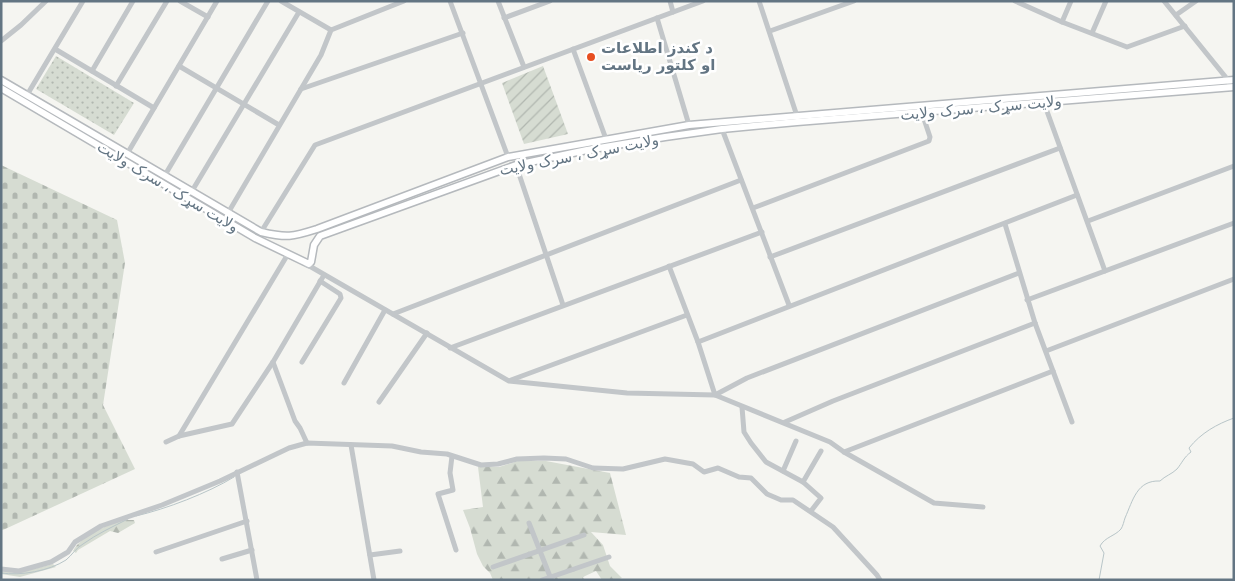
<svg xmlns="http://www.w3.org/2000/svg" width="1235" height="581" viewBox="0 0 1235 581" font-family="'DejaVu Sans','Noto Naskh Arabic',sans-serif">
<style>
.grass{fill:#d6dcd2}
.forest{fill:url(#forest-firs)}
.cemetery{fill:url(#cemetery-stones)}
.park{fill:url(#park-dots)}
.garden{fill:url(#garden-furrows)}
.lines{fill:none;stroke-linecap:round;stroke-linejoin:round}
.stream{stroke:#b8c5c8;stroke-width:1}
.major-casing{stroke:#b5b9bd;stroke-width:9}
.minor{stroke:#c2c6c9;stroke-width:5}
.major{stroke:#fff;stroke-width:6}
.poi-dot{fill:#e74e20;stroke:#fff;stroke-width:2}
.labels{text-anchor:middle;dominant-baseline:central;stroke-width:5;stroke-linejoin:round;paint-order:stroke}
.poi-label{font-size:15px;font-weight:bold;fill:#637583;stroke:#fff;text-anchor:start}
.street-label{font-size:15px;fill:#637583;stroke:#fff}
</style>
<defs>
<pattern id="forest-firs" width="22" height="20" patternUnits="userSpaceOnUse" patternTransform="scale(1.25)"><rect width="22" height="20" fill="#d6dcd2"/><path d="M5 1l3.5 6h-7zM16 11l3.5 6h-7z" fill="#b1b7b0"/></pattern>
<pattern id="cemetery-stones" width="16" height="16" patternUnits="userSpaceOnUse" patternTransform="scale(1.25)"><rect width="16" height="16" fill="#d6dcd2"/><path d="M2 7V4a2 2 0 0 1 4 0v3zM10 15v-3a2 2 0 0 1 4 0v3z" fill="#b1b7b0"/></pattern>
<pattern id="park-dots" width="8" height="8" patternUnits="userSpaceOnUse" patternTransform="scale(1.25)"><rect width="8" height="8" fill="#d6dcd2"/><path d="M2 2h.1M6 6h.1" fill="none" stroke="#b1b7b0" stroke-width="1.8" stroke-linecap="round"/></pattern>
<pattern id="garden-furrows" width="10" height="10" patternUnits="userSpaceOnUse" patternTransform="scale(1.25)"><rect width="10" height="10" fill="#d6dcd2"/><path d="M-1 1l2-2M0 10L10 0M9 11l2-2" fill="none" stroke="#b1b7b0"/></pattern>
</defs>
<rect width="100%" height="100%" fill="#f5f5f1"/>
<polygon class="grass" points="53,564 56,567 20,577 1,574 1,571 18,573"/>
<g class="forest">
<polygon points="518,461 546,461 610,473 626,535 591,532 603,545 610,566 622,578 617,580 602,580 596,571 583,577 584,580 493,580 490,573 483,566 477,554 470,528 463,510 483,507 478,467 499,467"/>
<path d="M122,520h12l1,3 -17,10 -8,-2 -32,19 -2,3 -3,-2c9,-16 31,-24 49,-31z"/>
</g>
<polygon class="cemetery" points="1,165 117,220 125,263 103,405 135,469 3,530 1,530"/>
<polygon class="park" points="56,56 134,103 114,135 36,89"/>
<polygon class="garden" points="543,66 568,134 524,144 502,83"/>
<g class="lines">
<g class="stream">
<path d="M136,516c30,-7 72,-23 98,-39"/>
<path d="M1,573c20,3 48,-2 65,-13 6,-5 10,-12 17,-16 14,-10 29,-17 45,-25"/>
<path d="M1099,580l5,-27 -4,-7c5,-9 15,-10 21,-17 2,-3 3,-8 4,-11 8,-18 12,-38 35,-37 5,-5 12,-7 17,-12 5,-6 7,-12 14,-17l-2,-4c12,-15 28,-24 45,-30"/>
</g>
<defs>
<g id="major">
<path d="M1,80l260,152c26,6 31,5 56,-3l191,-72 181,-32 545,-45"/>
<polyline points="1,88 255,238 309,264 311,262 314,245 320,236 516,165 587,150 665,137 722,129 797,122 1234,87"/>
</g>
</defs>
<use href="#major" class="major-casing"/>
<g class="minor">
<polyline points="180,1 208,17"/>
<polyline points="281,1 331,30"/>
<polyline points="450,1 508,157"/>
<polyline points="498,1 524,67"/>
<polyline points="670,1 673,12"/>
<polyline points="759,1 797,116"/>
<polyline points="1015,1 1062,22 1127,47 1185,26"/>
<polyline points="1164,1 1228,80 1231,87"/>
<polyline points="1176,15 1196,1"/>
<polyline points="504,18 550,1"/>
<polyline points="657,18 689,125"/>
<polyline points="1062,22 1071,1"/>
<polyline points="770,31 854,1"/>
<polyline points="1092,33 1106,1"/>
<polyline points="1,41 21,25 46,1"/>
<polyline points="55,49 154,108"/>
<polyline points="573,49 606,139"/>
<polyline points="179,66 279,125"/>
<polyline points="92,71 133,1"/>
<polyline points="116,86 167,1"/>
<polyline points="301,89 463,33"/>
<polyline points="27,95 83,1"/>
<polyline points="1044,103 1105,271"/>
<polyline points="722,129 789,305"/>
<polyline points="127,154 217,1"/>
<polyline points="516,165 563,305"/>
<polyline points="165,175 268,1"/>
<polyline points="192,191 299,12"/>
<polyline points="753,208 929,141 930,137 922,113"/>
<polyline points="228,213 321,55 331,30 404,1"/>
<polyline points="1088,221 1234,166"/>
<polyline points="1005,224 1035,323 1072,422"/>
<polyline points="261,232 315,145 703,1"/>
<polyline points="770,257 1060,148"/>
<polyline points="306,264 509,381 627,393 715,395 830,442 844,452 934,503 983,507"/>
<polyline points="669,266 698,342 715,395 747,378 1019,273"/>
<polyline points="1027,300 1234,223"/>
<polyline points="393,314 741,180"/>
<polyline points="698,342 1077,195"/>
<polyline points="450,348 762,232"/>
<polyline points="1046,351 1234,279"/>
<polyline points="273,362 295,421 300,428 307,443"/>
<polyline points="302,362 341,298 340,294 320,281"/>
<polyline points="511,380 687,315"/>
<polyline points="344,383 385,310"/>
<polyline points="379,402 427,333"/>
<polyline points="742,407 744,432 751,443 766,462 803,482 821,498 811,511"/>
<polyline points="785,422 833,401 1035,323"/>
<polyline points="179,436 288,254"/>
<polyline points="166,442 179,436 232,424 273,362 324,275"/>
<polyline points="351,445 374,580"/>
<polyline points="844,452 1053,371"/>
<polyline points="452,456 450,473 453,490 438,494 456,550"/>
<polyline points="783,471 796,441"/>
<polyline points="237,472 257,580"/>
<polyline points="803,482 821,451"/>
<polyline points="529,523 551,579"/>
<polyline points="156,552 247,521"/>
<polyline points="370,555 400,551"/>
<polyline points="222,559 252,550"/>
<polyline points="493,567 584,535"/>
<polyline points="1,569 19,571 51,562 68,552 75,542 101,526 162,505 220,481 289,448 307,443 392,446 421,452 447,454 481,465 498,464 517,459 544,458 566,459 593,468 623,469 665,459 693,464 704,472 718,468 739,477 751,478 767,494 781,500 793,500 833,527 877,575 880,580"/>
<polyline points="542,580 609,557"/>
</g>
<use href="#major" class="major"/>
</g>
<circle class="poi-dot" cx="591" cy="57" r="5"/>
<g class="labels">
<g class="poi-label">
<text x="601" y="48">د کندز اطلاعات<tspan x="601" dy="17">او کلتور ریاست</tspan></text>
</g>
<g class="street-label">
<text transform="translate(981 108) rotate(-5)">ولایت سړک ، سرک ولایت</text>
<text transform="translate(579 155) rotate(-11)">ولایت سړک ، سرک ولایت</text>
<text transform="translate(168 187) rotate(31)">ولایت سړک ، سرک ولایت</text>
</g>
</g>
<rect width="1235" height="581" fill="none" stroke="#637583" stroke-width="5"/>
</svg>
